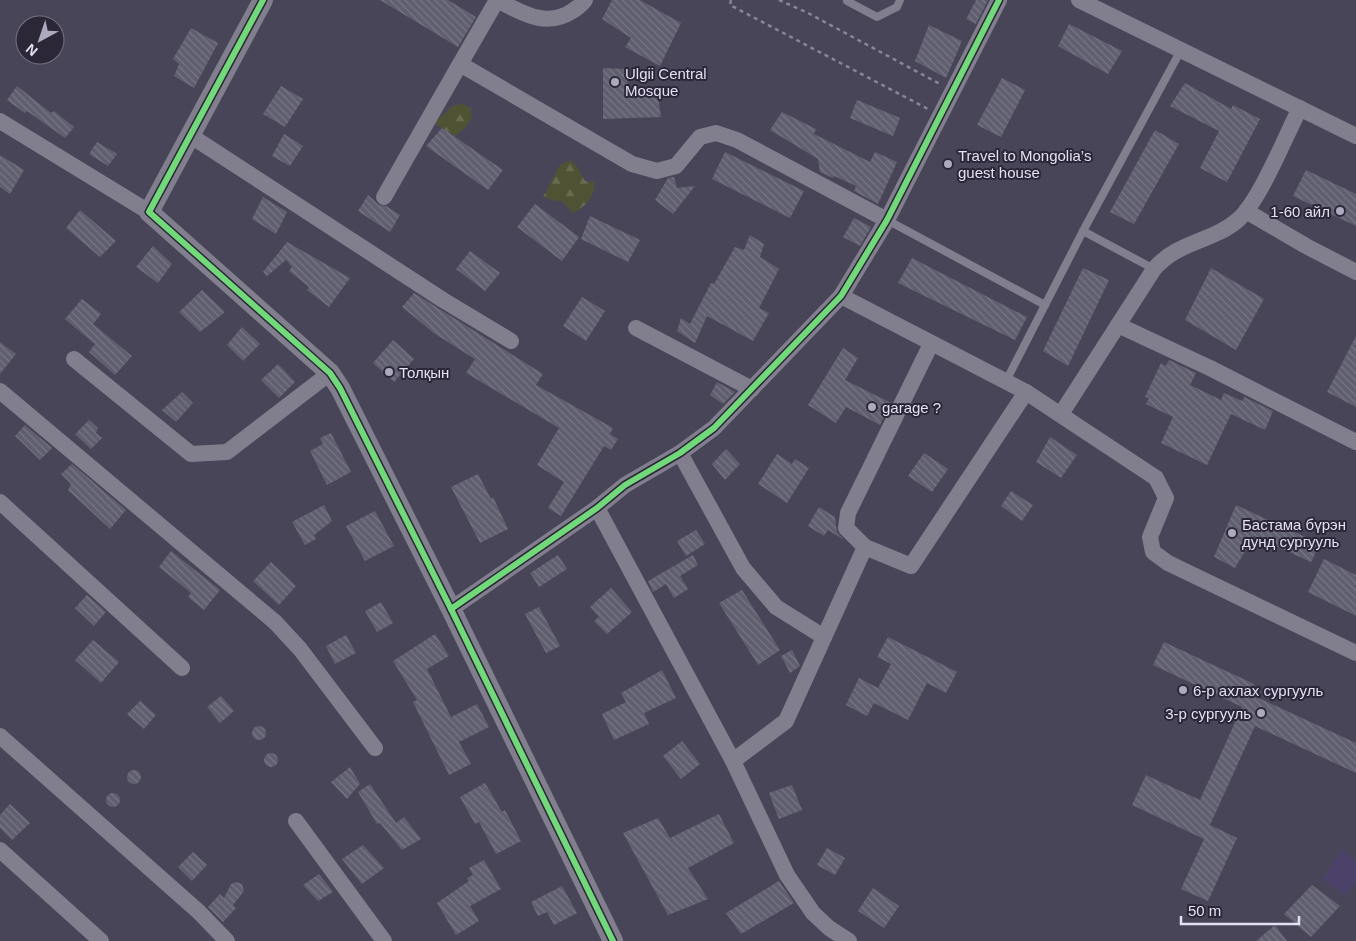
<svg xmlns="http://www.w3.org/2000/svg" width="1356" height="941" viewBox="0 0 1356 941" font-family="Arial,sans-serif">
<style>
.built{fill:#4c4269}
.forest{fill:url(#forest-firs)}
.building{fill:url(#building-back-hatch)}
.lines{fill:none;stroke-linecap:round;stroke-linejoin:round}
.path{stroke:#888693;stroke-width:2.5;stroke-dasharray:4 4;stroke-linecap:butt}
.service{stroke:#817e8d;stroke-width:8}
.minor{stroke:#817e8d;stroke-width:16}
.tertiary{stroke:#817e8d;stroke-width:20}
.cycleway-casing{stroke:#2b2737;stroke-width:9}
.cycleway{stroke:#71d979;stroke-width:6}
.poi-dot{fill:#ada9be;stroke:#2b2737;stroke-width:2}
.labels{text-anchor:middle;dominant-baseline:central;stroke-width:4;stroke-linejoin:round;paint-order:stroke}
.poi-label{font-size:15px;fill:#e3dff5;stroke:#2b2737;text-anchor:start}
</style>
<defs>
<pattern id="forest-firs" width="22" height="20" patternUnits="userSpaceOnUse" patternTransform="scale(1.25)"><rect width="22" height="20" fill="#4f5334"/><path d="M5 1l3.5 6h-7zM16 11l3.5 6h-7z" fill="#686b52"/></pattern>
<pattern id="building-back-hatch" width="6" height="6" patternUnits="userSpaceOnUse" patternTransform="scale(1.25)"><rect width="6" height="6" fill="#605f6f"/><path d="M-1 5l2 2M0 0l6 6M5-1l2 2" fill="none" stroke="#777684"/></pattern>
</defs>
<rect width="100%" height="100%" fill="#494558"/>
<polygon class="built" points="1342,849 1356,862 1356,882 1345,895 1322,879"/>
<g class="forest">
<polygon points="463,104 471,109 472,117 465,128 455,136 434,123 454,105"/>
<path d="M571,160l7,8 7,13 9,1c2,14 -9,25 -21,31l-11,-12h-7l-12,-4 17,-32z"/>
</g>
<g class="building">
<polygon points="380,0 448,0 476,17 458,47"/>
<polygon points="612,0 640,0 681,23 660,66 625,47 631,38 602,19"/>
<polygon points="976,0 988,0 976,24 966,19"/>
<polygon points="1069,24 1122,51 1108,74 1058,46"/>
<polygon points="929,25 962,41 946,78 915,61"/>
<polygon points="191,28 218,43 194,88 174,76 179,64 173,59"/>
<polygon points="603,68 626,69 629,95 658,98 661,117 603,119"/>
<polygon points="1002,78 1025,90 1001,137 977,125"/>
<polygon points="1185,83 1231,109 1233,105 1260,119 1227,182 1200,168 1219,131 1170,106"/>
<polygon points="17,86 51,113 54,111 74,127 65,138 27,111 25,113 7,100"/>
<polygon points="281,86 303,99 285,127 263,114"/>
<polygon points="857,100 900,118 893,136 850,118"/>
<polygon points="782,112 816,129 814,134 870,162 875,152 897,162 878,204 854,191 856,186 834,176 833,178 820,172 818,159 770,130"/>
<polygon points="442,128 503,170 488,190 426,146"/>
<polygon points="1155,130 1179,144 1134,224 1110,212"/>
<polygon points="284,134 303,146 290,166 272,156"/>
<polygon points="97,142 117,154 108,166 89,154"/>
<polygon points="725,152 804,191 790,218 712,179"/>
<polygon points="0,155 24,170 10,194 0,187"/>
<polygon points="1306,170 1356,194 1356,226 1293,196"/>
<polygon points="674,177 677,188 695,186 673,214 655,200 668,178"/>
<polygon points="368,195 379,205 386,206 400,215 390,232 358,211"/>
<polygon points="263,197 287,212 276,234 252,219"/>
<polygon points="535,204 579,237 562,261 517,227"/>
<polygon points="80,210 116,241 100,257 66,228"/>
<polygon points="590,216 640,240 628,262 581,239"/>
<polygon points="854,218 871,227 860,246 843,237"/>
<polygon points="750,235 764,244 760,257 779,269 759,308 769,313 753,341 707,316 695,343 677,331 681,318 690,324 711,283 714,284 735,247 744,250"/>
<polygon points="287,242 350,278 329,307 307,290 309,287 289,271 292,267 286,260 267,276 263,272"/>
<polygon points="153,246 172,264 158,283 136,267"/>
<polygon points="470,251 500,273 485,291 456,269"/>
<polygon points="912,258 1027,317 1015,340 898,283"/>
<polygon points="1083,268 1109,280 1068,366 1043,351"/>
<polygon points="1211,268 1264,299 1236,350 1185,320"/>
<polygon points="202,290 225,312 200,332 179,312"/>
<polygon points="414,293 543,374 536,385 613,428 610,434 618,439 611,450 604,446 561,516 548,508 564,482 537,465 559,428 466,373 475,359 435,334 402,307"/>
<polygon points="582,297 605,311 586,341 563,326"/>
<polygon points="82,299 101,314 93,324 132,356 115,375 89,352 95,344 65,319"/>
<polygon points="242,327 260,344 243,361 227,345"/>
<polygon points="1356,336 1356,407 1327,392"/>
<polygon points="393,340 414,359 394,382 373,363"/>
<polygon points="0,342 16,354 0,374"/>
<polygon points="843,348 858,358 845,380 891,403 880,425 846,407 836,423 808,405"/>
<polygon points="1169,360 1196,373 1190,385 1221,400 1224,393 1242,401 1244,397 1273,411 1265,430 1231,414 1207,465 1161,443 1173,417 1146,404 1149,398 1145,397 1161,363 1166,366"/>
<polygon points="278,364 295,382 279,398 261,380"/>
<polygon points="717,382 735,392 723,404 710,395"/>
<polygon points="182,392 193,403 176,422 162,410"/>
<polygon points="89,420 98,428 96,433 102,438 91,449 75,434"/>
<polygon points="25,425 52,448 40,460 15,436"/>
<polygon points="331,433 351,472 327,485 310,451 323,444 320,438"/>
<polygon points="1050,437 1077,455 1061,478 1036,462"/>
<polygon points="726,449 740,464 725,480 712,464"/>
<polygon points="924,453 948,469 932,492 908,476"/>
<polygon points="777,454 792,464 795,459 809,468 787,503 758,484"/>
<polygon points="72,464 126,510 110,529 68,490 71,484 61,474"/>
<polygon points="478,474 491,499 493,497 508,529 480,543 451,487"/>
<polygon points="1011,491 1033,505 1022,521 1001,506"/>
<polygon points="324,505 332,521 314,535 316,539 305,545 292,522"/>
<polygon points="1236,505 1320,544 1311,562 1254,536 1235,568 1214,557"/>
<polygon points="819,507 835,517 837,532 844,540 828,530 824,536 808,526"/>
<polygon points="375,511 394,546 365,561 346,526"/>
<polygon points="696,530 705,544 686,556 677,541"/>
<polygon points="171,551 220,590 204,610 188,597 191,593 159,567"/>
<polygon points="558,555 567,569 539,587 530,573"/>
<polygon points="693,555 698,565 680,576 688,589 674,598 666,584 653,592 648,581"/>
<polygon points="1324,559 1356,575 1356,616 1308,592"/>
<polygon points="271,562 296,586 279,605 253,581"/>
<polygon points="611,588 632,612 607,634 594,621 599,617 590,607"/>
<polygon points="742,590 780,650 758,665 719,603"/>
<polygon points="87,595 106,612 94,626 75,608"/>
<polygon points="381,602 393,623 377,632 365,611"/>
<polygon points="539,607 560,646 546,653 525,614"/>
<polygon points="435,634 449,656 427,669 451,717 477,704 489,727 459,742 471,764 449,775 413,702 417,700 393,661"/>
<polygon points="346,635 356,653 335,664 326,646"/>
<polygon points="888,637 957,672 946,693 927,683 908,720 874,703 867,716 846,705 859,678 878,688 891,664 877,657"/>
<polygon points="93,640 119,662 101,683 75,660"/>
<polygon points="1164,642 1254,684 1250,694 1356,743 1356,773 1255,726 1210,825 1237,838 1208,901 1181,889 1204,839 1132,805 1146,775 1200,800 1242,707 1153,665"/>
<polygon points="792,650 800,666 790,673 781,656"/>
<polygon points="662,670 676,698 644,713 649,724 614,740 602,714 626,702 621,693"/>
<polygon points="221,696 234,711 220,723 207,707"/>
<polygon points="140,701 156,715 144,729 127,714"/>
<circle cx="259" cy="733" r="7"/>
<polygon points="682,741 700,764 681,779 663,756"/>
<circle cx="271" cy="760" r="7"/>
<polygon points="350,767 360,784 347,799 331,782"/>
<circle cx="134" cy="777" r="7"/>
<polygon points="485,783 502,812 505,810 521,841 496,854 479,822 475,824 460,797"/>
<polygon points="370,784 396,823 404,817 421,839 402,850 380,823 377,824 358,792"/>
<polygon points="792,785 802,810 779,819 769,793"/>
<circle cx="113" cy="800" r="7"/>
<polygon points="10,804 30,823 12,840 0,828 0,815"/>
<polygon points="719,814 734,843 688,868 708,899 668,915 623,833 658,818 670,838"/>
<polygon points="363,845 384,868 362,884 342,859"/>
<polygon points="827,848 845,858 835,875 817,865"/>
<polygon points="193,852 207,865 192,881 178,867"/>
<polygon points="484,860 501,889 470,906 479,921 456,935 437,903 469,881 467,878 473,875 469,868"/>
<polygon points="319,874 333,892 318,901 303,885"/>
<polygon points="779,881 794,903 741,934 726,913"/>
<polygon points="236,882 242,884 244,891 233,905 236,908 223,922 208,907 220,894 224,898 231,884"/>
<polygon points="1312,885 1340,906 1311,937 1284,914"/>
<polygon points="562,886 577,913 554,925 547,912 538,916 531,902"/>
<polygon points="873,888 899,906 884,928 858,911"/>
<polygon points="1275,925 1287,941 1256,941"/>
</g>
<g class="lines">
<g class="path">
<polyline points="731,0 730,5 928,109"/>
<polyline points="779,0 808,13 940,84"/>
</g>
<g class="service">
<polyline points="847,1 877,17 897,7 900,0"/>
<polyline points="887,220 1045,305"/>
<polyline points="1154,269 1083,231 1181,50"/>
<polyline points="1006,381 1083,231"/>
</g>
<g class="minor">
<polyline points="497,0 460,64 632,164 657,171 676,166 700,137 716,133 737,140 887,220"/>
<path d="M497,0c25,13 50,29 77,10 4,-3 8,-5 11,-10"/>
<polyline points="1079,0 1356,136"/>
<polyline points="0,121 149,212"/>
<polyline points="191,136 443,300 511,341"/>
<polyline points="384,197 460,64"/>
<polyline points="1246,211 1306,246 1356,272"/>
<polyline points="841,296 1026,392 1156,478 1166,498 1150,537 1153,552 1168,563 1356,653"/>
<polyline points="1118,325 1210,368 1356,442"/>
<polyline points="636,328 752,389"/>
<polyline points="931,344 848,513 846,528 865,547 911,566 1026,392"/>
<polyline points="74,359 191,454 227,452 330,373"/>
<polyline points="0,391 275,622 300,649 375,748"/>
<path d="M1061,414l93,-145c25,-29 60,-27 85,-50 22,-21 46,-82 61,-111"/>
<polyline points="680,453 743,568 776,607 824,637"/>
<polyline points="0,502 182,668"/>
<polyline points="597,508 733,761 787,875 813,913 829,928 849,941"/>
<polyline points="451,609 597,508 625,485 680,453 714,428 841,296 887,220 999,0"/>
<polyline points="0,736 199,912 227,941"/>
<polyline points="733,761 786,721 865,547"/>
<polyline points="296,821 384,941"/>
<polyline points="0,850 101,941"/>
</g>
<polyline class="tertiary" points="263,0 149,212 330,373 340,388 451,609 613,941"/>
<defs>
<g id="cycleway">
<polyline points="263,0 149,212 330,373 340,388 451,609 613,941"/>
<polyline points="451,609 597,508 625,485 680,453 714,428 841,296 887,220 999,0"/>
</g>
</defs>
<use href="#cycleway" class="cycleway-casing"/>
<use href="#cycleway" class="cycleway"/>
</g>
<g class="poi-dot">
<circle cx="615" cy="82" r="5"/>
<circle cx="948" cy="164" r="5"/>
<circle cx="1340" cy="211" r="5"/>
<circle cx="389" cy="372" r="5"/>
<circle cx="872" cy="407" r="5"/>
<circle cx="1232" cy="533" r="5"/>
<circle cx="1183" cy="690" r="5"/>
<circle cx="1261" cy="713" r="5"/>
</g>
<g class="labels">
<g class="poi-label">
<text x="625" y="73">Ulgii Central<tspan x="625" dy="17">Mosque</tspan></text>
<text x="958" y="155">Travel to Mongolia’s<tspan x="958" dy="17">guest house</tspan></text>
<text x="1330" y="211" text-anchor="end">1-60 айл</text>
<text x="399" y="372">Толқын</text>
<text x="882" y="407">garage ?</text>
<text x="1242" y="524">Бастама бүрэн<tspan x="1242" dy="17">дунд сургууль</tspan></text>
<text x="1193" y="690">6-р ахлах сургууль</text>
<text x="1251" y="713" text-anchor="end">3-р сургууль</text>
</g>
</g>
<g transform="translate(40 40) rotate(220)"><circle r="24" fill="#2b2737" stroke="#757183"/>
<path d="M0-4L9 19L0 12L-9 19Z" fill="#ada9be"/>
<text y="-8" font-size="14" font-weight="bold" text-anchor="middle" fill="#e3dff5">N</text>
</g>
<path d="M1181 916v8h118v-8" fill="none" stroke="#e3dff5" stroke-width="2.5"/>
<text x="1188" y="916" font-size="15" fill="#e3dff5" stroke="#2b2737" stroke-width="4" paint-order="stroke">50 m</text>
</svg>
